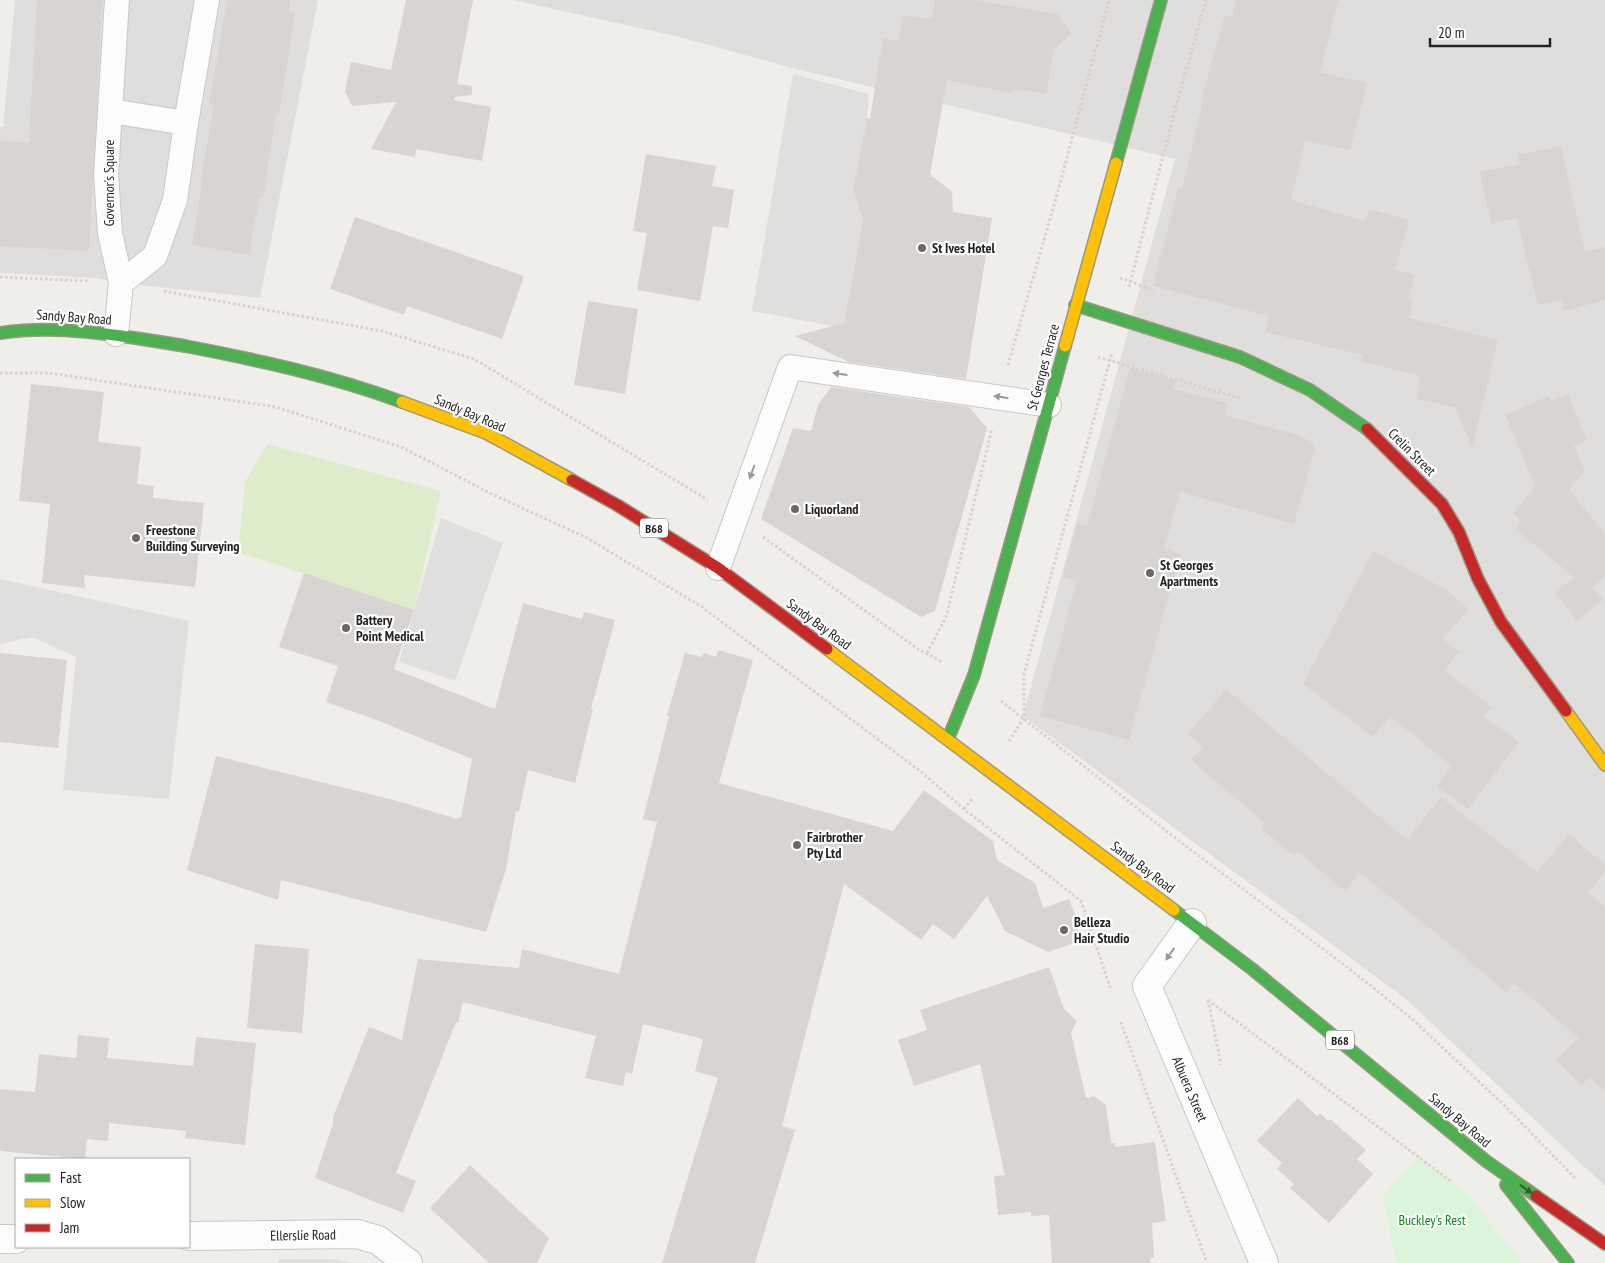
<svg xmlns="http://www.w3.org/2000/svg" width="1605" height="1263" viewBox="0 0 1605 1263" font-family="'PT Sans Narrow',sans-serif">
<style>
.residential{fill:#dfdedc}
.grass{fill:#ddeccb}
.park{fill:#daf5da}
.parking{fill:#e0dfde}
.building{fill:#d7d4d2}
.lines{fill:none;stroke-linecap:round;stroke-linejoin:round}
.lane-casing{stroke:#c9c8c7;stroke-width:26}
.street-casing{stroke:#c9c8c7;stroke-width:30}
.fast-casing{stroke:#999a82;stroke-width:14}
.slow-casing{stroke:#999a82;stroke-width:14}
.jam-casing{stroke:#999a82;stroke-width:14}
.path{stroke:#dccecd;stroke-width:3;stroke-dasharray:2.5 2.5;stroke-linecap:butt}
.lane{stroke:#fdfcfc;stroke-width:24}
.street{stroke:#fdfcfc;stroke-width:28}
.fast{stroke:#4caf50;stroke-width:11}
.slow{stroke:#ffc107;stroke-width:11}
.jam{stroke:#c62828;stroke-width:11}
.oneway{fill:#9a9a9a}
.oneway2{fill:#335a34}
.poi-dot{fill:#6a6968;stroke:#fff;stroke-width:2}
.labels{text-anchor:middle;dominant-baseline:central;stroke-width:4.5;stroke-linejoin:round;paint-order:stroke}
.shield{fill:#fff;stroke:#646464;stroke-width:1}
.shield-label{font-size:12px;font-weight:bold;fill:#222}
.street-label{font-size:14px;fill:#222;stroke:#fff}
.poi-label{font-size:14px;font-weight:bold;fill:#222;stroke:#fff;text-anchor:start}
.park-label{font-size:14px;fill:#0c8416;stroke:#fff}
</style>
<rect width="100%" height="100%" fill="#f0eeeb"/>
<g class="residential">
<polygon points="15,0 318,0 260,298 121,283 95,278 0,273 0,127 3,127"/>
<polygon points="513,0 1605,0 1605,1186 1406,999 1023,716 1175,159 792,68 676,36"/>
</g>
<polygon class="grass" points="267,444 441,491 414,610 238,552 245,482"/>
<polygon class="park" points="1418,1157 1466,1192 1523,1263 1396,1263 1383,1197"/>
<g class="parking">
<polygon points="793,74 869,94 867,118 853,188 863,220 843,328 752,311"/>
<polygon points="441,518 503,543 455,681 399,662"/>
<polygon points="0,579 189,621 169,799 63,790 76,657 32,637 0,644"/>
<polygon points="278,1259 330,1259 354,1263 278,1263"/>
</g>
<g class="building">
<polygon points="37,0 102,0 89,251 0,246 0,141 29,143"/>
<polygon points="227,0 290,0 289,12 295,13 279,114 276,114 263,198 259,197 249,255 192,245 202,185 200,184 214,105 209,104"/>
<polygon points="406,0 473,0 457,84 472,86 472,95 455,97 454,100 491,107 482,161 416,149 415,157 371,149 396,102 352,106 345,91 351,62 391,70"/>
<polygon points="935,0 976,0 1058,14 1072,34 1054,49 1046,94 1013,89 1012,93 947,80 930,174 952,192 953,212 992,218 966,379 849,362 795,336 844,323 863,220 853,188 867,118 870,119 883,38 898,41 903,15 932,19"/>
<polygon points="1236,0 1338,0 1320,72 1367,83 1350,150 1305,141 1291,200 1365,221 1369,209 1409,220 1395,270 1415,275 1408,300 1413,302 1409,318 1498,340 1472,448 1455,407 1416,399 1420,376 1361,361 1363,355 1265,332 1269,316 1153,286 1178,188 1182,189 1203,101 1201,101 1225,15 1232,17"/>
<polygon points="1561,146 1585,252 1605,247 1605,300 1564,311 1561,300 1538,305 1517,218 1491,224 1480,172 1520,164 1518,155"/>
<polygon points="646,154 716,166 712,186 734,190 728,228 713,226 700,301 637,290 647,233 633,231"/>
<polygon points="355,217 524,276 502,339 407,306 404,315 330,289"/>
<polygon points="588,301 638,309 625,394 574,385"/>
<polygon points="1130,368 1176,381 1173,389 1227,403 1224,415 1302,436 1315,447 1294,524 1180,492 1164,548 1180,554 1129,740 1040,716 1077,581 1063,577 1077,523 1087,526"/>
<polygon points="31,384 104,392 98,442 141,447 137,484 154,486 153,498 204,503 195,587 84,575 85,588 42,583 50,504 19,501"/>
<polygon points="831,387 969,407 987,428 935,611 921,617 761,519 793,428 811,431 818,405"/>
<polygon points="1568,394 1587,440 1574,446 1585,471 1569,490 1605,533 1605,576 1592,587 1603,600 1577,621 1555,593 1574,577 1515,529 1522,521 1513,514 1535,486 1505,415 1549,396 1551,401"/>
<polygon points="1373,551 1447,590 1468,609 1443,639 1459,652 1445,670 1491,707 1483,716 1519,742 1468,809 1437,786 1452,766 1390,716 1373,737 1303,684"/>
<polygon points="304,573 414,610 394,669 495,709 523,603 582,619 584,612 615,620 591,709 593,709 575,783 528,770 519,812 516,811 506,869 486,932 281,880 278,900 187,870 216,756 394,800 457,819 457,817 461,818 472,759 374,719 326,702 338,666 279,647"/>
<polygon points="718,650 753,660 719,783 893,831 924,790 993,841 997,860 1035,883 1043,908 1069,899 1079,926 1074,943 1048,952 1005,931 987,896 954,939 933,924 921,940 844,884 782,1126 795,1130 755,1263 662,1263 718,1078 695,1071 703,1039 643,1024 632,1074 626,1072 623,1086 585,1078 596,1036 463,1002 458,1023 456,1022 396,1173 416,1181 403,1213 315,1178 333,1123 333,1117 369,1027 402,1040 418,959 519,968 522,949 619,974 657,822 643,819 669,716 667,716 685,653 702,657 704,653 716,657"/>
<polygon points="0,653 67,660 58,748 0,742"/>
<polygon points="1226,689 1407,840 1441,797 1537,872 1569,834 1605,865 1605,872 1588,892 1605,906 1605,1092 1590,1077 1581,1085 1556,1060 1579,1038 1514,983 1507,993 1465,958 1466,957 1360,873 1345,891 1298,852 1294,856 1262,829 1266,824 1191,760 1203,747 1188,734"/>
<polygon points="255,944 309,949 302,1033 247,1028"/>
<polygon points="1049,967 1064,1009 1077,1021 1071,1033 1086,1098 1094,1096 1106,1105 1111,1143 1115,1143 1115,1147 1155,1142 1166,1221 1152,1223 1154,1257 1150,1258 1151,1263 1052,1263 1049,1215 1031,1216 1031,1212 998,1215 994,1176 1005,1175 980,1064 914,1086 898,1040 927,1030 920,1010"/>
<polygon points="78,1035 109,1038 107,1058 193,1066 196,1037 256,1043 245,1145 185,1138 186,1131 109,1123 108,1141 87,1139 85,1159 0,1151 0,1089 35,1092 39,1054 76,1058"/>
<polygon points="1298,1098 1317,1116 1320,1113 1328,1121 1330,1119 1366,1150 1357,1159 1373,1174 1329,1223 1290,1188 1294,1184 1277,1169 1282,1163 1257,1141"/>
<polygon points="470,1165 549,1238 537,1263 489,1263 430,1208"/>
</g>
<g class="lines">
<defs>
<g id="lane">
<polyline points="117,0 106,175 110,233 121,283"/>
<polyline points="111,111 186,123"/>
<polyline points="116,334 121,283 155,256 175,200 186,123 207,0"/>
<polyline points="718,568 790,367 1049,405"/>
</g>
<g id="street">
<polyline points="1192,923 1147,986 1264,1263"/>
<polyline points="189,1236 357,1234 378,1240 408,1263"/>
<polyline points="0,1239 16,1239"/>
</g>
<g id="fast">
<polyline points="1116,163 1161,0"/>
<polyline points="1075,305 1240,357 1310,390 1367,429"/>
<path d="M0,333c61,-9 124,3 185,13 73,14 147,30 217,56"/>
<polyline points="948,739 974,675 1065,346"/>
<polyline points="1174,910 1252,969 1486,1161 1536,1196"/>
<polyline points="1506,1185 1568,1263"/>
</g>
<g id="slow">
<polyline points="1065,346 1116,163"/>
<polyline points="402,402 486,433 572,480"/>
<polyline points="827,649 1174,910"/>
<polyline points="1566,711 1605,765"/>
</g>
<g id="jam">
<polyline points="1367,429 1442,504 1459,532 1478,579 1501,622 1566,711"/>
<polyline points="572,480 617,505 718,568 827,649"/>
<polyline points="1536,1196 1605,1244"/>
</g>
</defs>
<use href="#lane" class="lane-casing"/>
<use href="#street" class="street-casing"/>
<use href="#fast" class="fast-casing"/>
<use href="#slow" class="slow-casing"/>
<use href="#jam" class="jam-casing"/>
<g class="path">
<polyline points="0,277 88,281"/>
<polyline points="1120,278 1154,290"/>
<polyline points="1129,287 1176,106 1206,0"/>
<polyline points="164,291 382,331 474,359 708,500"/>
<polyline points="1098,357 1243,399"/>
<polyline points="1008,365 1058,191 1109,0"/>
<polyline points="0,373 49,373 276,407 401,447 492,494 587,538 702,607 920,771 964,809 1081,901 1111,990"/>
<polyline points="763,537 918,649 942,662"/>
<polyline points="927,653 946,617 992,429"/>
<polyline points="1001,701 1179,841 1347,967 1411,1018 1505,1106 1576,1179"/>
<polyline points="1009,741 1024,718 1024,674 1112,353"/>
<polyline points="964,809 972,799"/>
<polyline points="1208,1000 1452,1182"/>
<polyline points="1208,1000 1221,1065"/>
<polyline points="1121,1022 1207,1263"/>
</g>
<use href="#lane" class="lane"/>
<use href="#street" class="street"/>
<use href="#fast" class="fast"/>
<use href="#slow" class="slow"/>
<use href="#jam" class="jam"/>
</g>
<defs><path id="oneway-solid" d="M-6-.8H1V-3.2L6.5 0L1 3.2V.8H-6Z" transform="scale(1.25)"/></defs>
<g class="oneway">
<use href="#oneway-solid" transform="translate(840 374) rotate(-172)"/>
<use href="#oneway-solid" transform="translate(1001 397) rotate(-171)"/>
<use href="#oneway-solid" transform="translate(752 472) rotate(110)"/>
<use href="#oneway-solid" transform="translate(1170 954) rotate(125)"/>
</g>
<use class="oneway2" href="#oneway-solid" transform="translate(1526 1189) rotate(35)"/>
<g class="poi-dot">
<circle cx="922" cy="248" r="5"/>
<circle cx="795" cy="509" r="5"/>
<circle cx="136" cy="538" r="5"/>
<circle cx="1150" cy="573" r="5"/>
<circle cx="346" cy="628" r="5"/>
<circle cx="797" cy="845" r="5"/>
<circle cx="1064" cy="930" r="5"/>
</g>
<g class="labels">
<g class="shield">
<rect x="640" y="518.5" width="28" height="19" rx="4"/>
<rect x="1326" y="1030.5" width="28" height="19" rx="4"/>
</g>
<g class="shield-label">
<text x="654" y="528">B68</text>
<text x="1340" y="1040">B68</text>
</g>
<g class="street-label">
<text transform="translate(109 183) rotate(-90)">Governor's Square</text>
<text transform="translate(74 317) rotate(4)">Sandy Bay Road</text>
<text transform="translate(1043 367) rotate(-75)">St Georges Terrace</text>
<text transform="translate(470 413) rotate(23)">Sandy Bay Road</text>
<text transform="translate(1412 452) rotate(45)">Crelin Street</text>
<text transform="translate(819 624) rotate(36)">Sandy Bay Road</text>
<text transform="translate(1143 867) rotate(37)">Sandy Bay Road</text>
<text transform="translate(1190 1089) rotate(67)">Albuera Street</text>
<text transform="translate(1460 1120) rotate(40)">Sandy Bay Road</text>
<text transform="translate(303 1235) rotate(-1)">Ellerslie Road</text>
</g>
<g class="poi-label">
<text x="932" y="248">St Ives Hotel</text>
<text x="805" y="509">Liquorland</text>
<text x="146" y="530">Freestone<tspan x="146" dy="16">Building Surveying</tspan></text>
<text x="1160" y="565">St Georges<tspan x="1160" dy="16">Apartments</tspan></text>
<text x="356" y="620">Battery<tspan x="356" dy="16">Point Medical</tspan></text>
<text x="807" y="837">Fairbrother<tspan x="807" dy="16">Pty Ltd</tspan></text>
<text x="1074" y="922">Belleza<tspan x="1074" dy="16">Hair Studio</tspan></text>
</g>
<g class="park-label">
<text x="1432" y="1220">Buckley's Rest</text>
</g>
</g>
<rect x="15" y="1158" width="175" height="90" fill="#ffffff" stroke="#a7a7a7"/>
<rect x="25" y="1174" width="25" height="8" fill="#4caf50" stroke="#a7a7a7"/>
<text x="60" y="1183" font-size="15" fill="#222222">Fast</text>
<rect x="25" y="1199" width="25" height="8" fill="#ffc107" stroke="#a7a7a7"/>
<text x="60" y="1208" font-size="15" fill="#222222">Slow</text>
<rect x="25" y="1224" width="25" height="8" fill="#c62828" stroke="#a7a7a7"/>
<text x="60" y="1233" font-size="15" fill="#222222">Jam</text>
<path d="M1430 38v8h120v-8" fill="none" stroke="#222222" stroke-width="2.5"/>
<text x="1438" y="38" font-size="15" fill="#222222" stroke="#ffffff" stroke-width="4" paint-order="stroke">20 m</text>
</svg>
